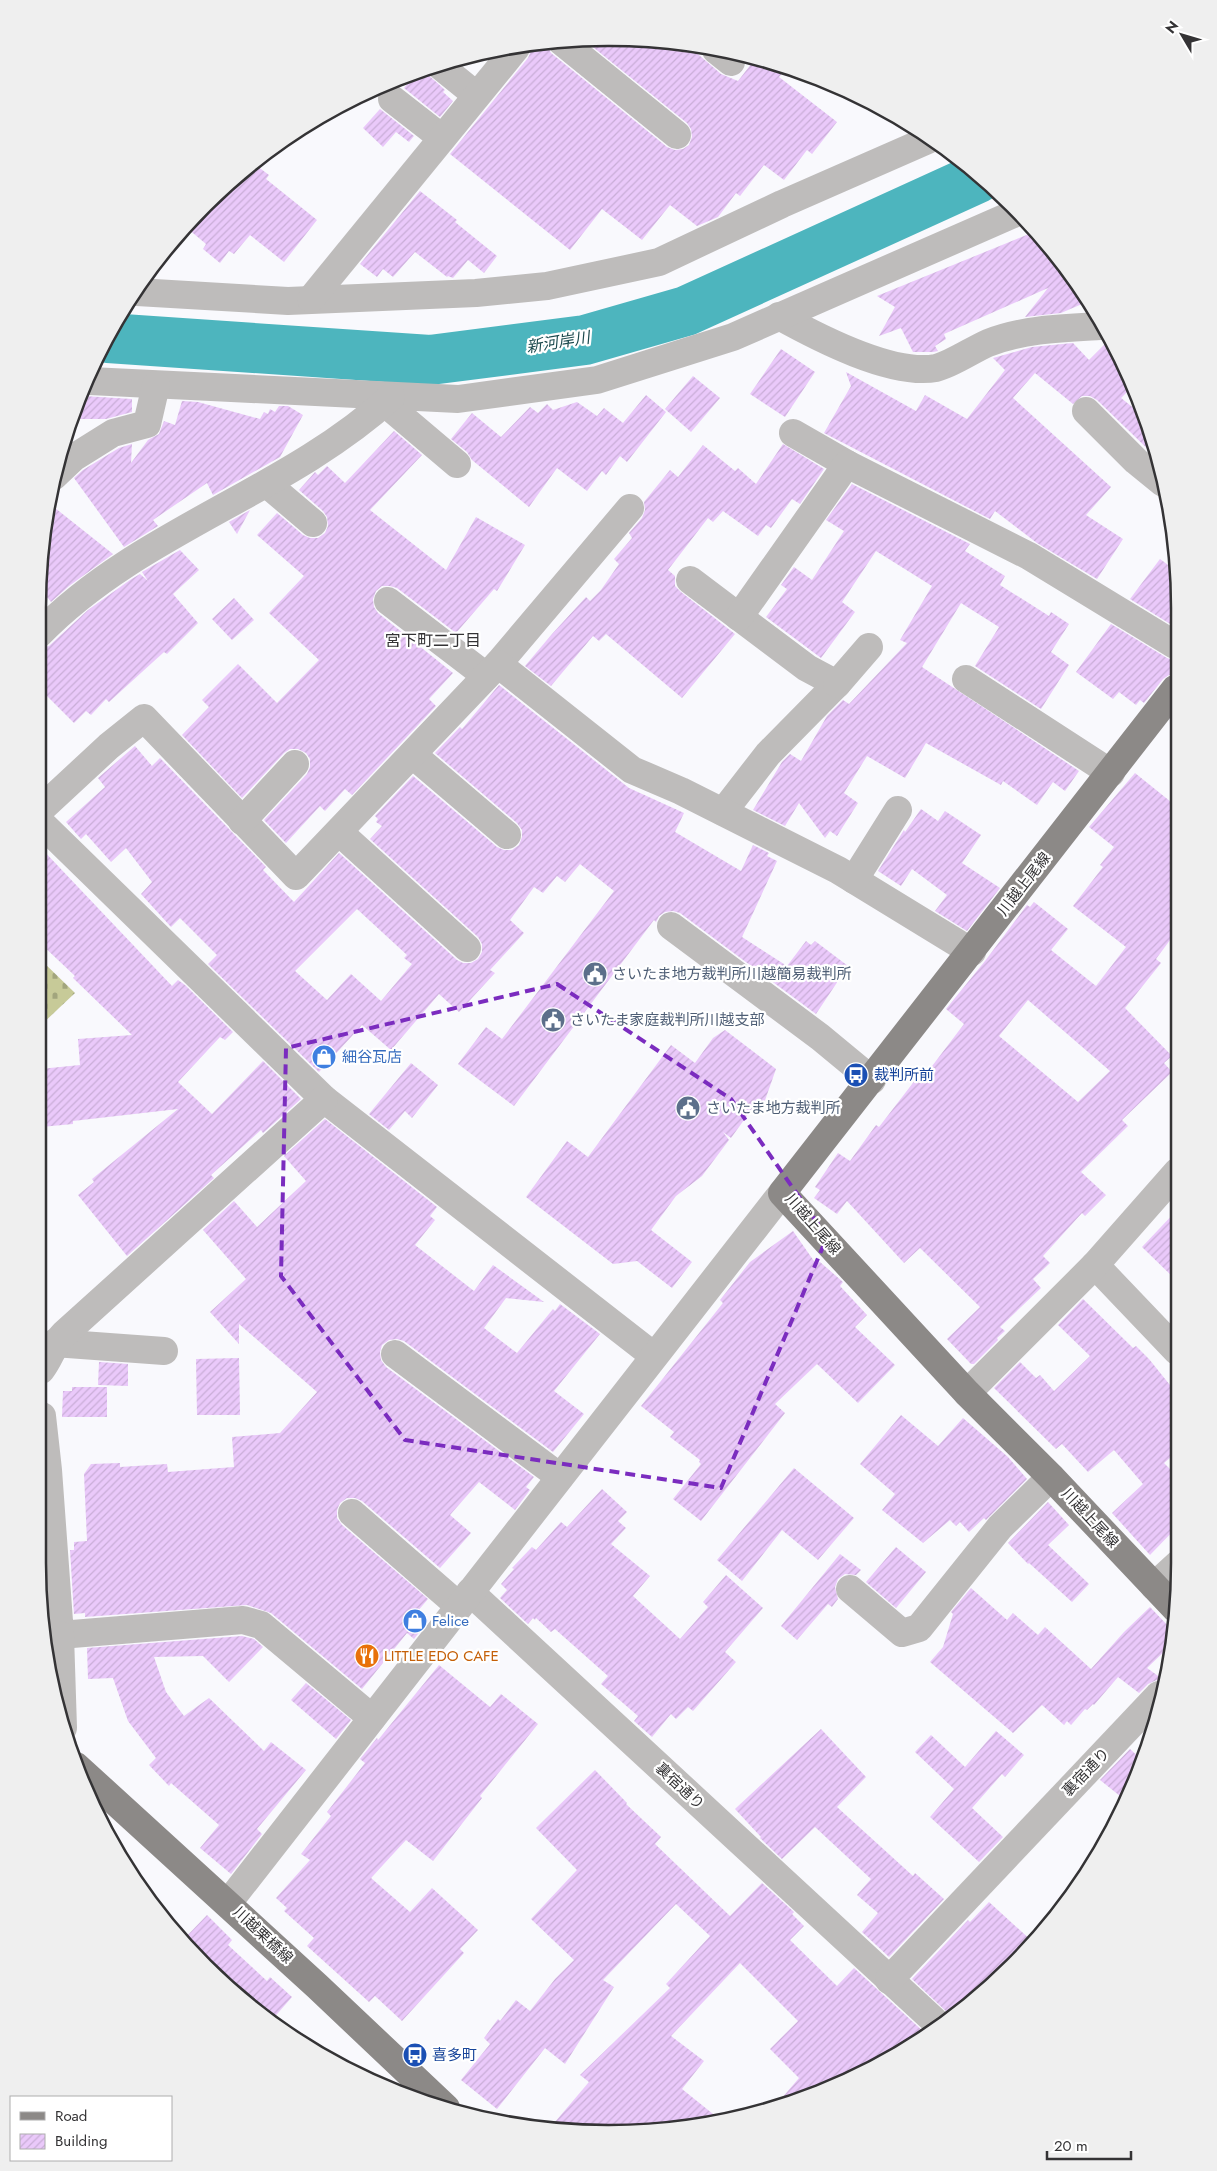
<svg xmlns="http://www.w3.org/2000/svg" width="1217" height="2171" viewBox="0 0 1217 2171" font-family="Jost,'Noto Sans JP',sans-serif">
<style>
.cemetery{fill:url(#cemetery-stones)}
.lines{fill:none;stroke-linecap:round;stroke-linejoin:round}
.river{stroke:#4db5be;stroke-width:50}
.building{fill:url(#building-hatch);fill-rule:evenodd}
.minor{stroke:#bebcbb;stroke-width:28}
.major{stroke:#8c8987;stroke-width:28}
.marked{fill:none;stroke:#7b2cbf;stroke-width:4;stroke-dasharray:10 6;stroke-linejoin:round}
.labels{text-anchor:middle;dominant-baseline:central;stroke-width:4.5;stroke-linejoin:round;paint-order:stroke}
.street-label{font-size:15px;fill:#343335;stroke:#fff}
.service-label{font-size:15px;fill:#4e5e75;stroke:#fff;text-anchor:start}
.shop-label{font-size:15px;fill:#366cbe;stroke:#fff;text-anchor:start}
.transit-label{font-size:15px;fill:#164399;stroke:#fff;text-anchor:start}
.food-label{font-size:15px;fill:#c56008;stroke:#fff;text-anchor:start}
.water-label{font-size:16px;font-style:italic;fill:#1c4a4e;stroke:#fff}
.neighbourhood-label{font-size:16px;fill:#343335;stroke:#fff}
.rim{fill:none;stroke:#343335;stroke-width:2.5}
</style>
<defs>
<pattern id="cemetery-stones" width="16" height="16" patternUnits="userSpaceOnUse" patternTransform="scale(1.25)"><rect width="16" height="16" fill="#c7ca98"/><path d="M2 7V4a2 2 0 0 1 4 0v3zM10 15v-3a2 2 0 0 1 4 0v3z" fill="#a2a57d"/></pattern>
<pattern id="building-hatch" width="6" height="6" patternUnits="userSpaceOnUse" patternTransform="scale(1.25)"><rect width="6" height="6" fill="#eac9fa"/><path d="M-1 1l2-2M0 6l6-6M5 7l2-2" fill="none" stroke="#c9add7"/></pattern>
</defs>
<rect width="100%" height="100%" fill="#f9f9fd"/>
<polygon class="cemetery" points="40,959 75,993 40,1026"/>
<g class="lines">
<polyline class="river" points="108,338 430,360 585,340 686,311 978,178"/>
</g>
<g class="building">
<polygon points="583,39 685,43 721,74 738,81 755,59 788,67 779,77 837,122 812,154 807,150 784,180 764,165 740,196 736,193 718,217 697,226 670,205 642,240 602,209 570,250 450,154 528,58 531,51 531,45 546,43 551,53 667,147 675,150 683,149 689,145 692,137 691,129 687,123"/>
<polygon points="424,71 445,90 443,92 453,101 440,117 404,88 416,74"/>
<polygon points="380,109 414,136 409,142 396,132 383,147 363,128"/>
<polygon points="253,163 269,175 266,179 317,220 284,262 250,235 234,254 229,251 220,263 203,249 206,244 187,228 192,220"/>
<polygon points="420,191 457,220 455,222 497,256 484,273 468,260 453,278 448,276 447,277 415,252 393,277 383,269 377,277 360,264"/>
<polygon points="1034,232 1072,277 1082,304 1061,313 1025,317 1048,288 944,334 946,339 935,346 938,351 933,352 913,352 901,328 879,336 895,307 877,296"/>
<polygon points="1108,341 1131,388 1121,398 1145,417 1149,425 1157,458 1097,400 1090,396 1082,396 1073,404 1035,373 1013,398 1111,487 1086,515 1123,539 1097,579 1037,543 995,511 990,519 824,433 851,386 846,372 916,411 925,395 967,419 1005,370 993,358 1032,347 1073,343 1089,360"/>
<polygon points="781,349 815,372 785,417 750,394"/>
<polygon points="693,376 720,398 691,432 665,409"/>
<polygon points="646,395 666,412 627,462 620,456 606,475 602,471 587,491 557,468 529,507 472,460 467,452 451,439 472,413 501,437 530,407 538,413 547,404 553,410 577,402 597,416 604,408 623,423"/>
<polygon points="84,396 132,399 132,412 106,419 74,419"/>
<polygon points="182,401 198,402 260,419 264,412 268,414 270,409 275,412 279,406 288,406 303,415 280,457 213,495 207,483 153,520 158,526 124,547 74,478 83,470 119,448 132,444 131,463 148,440 159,434 164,421 175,425"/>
<polygon points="394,431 422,455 370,510 446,570 476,517 525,545 497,591 494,589 456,633 397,588 390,586 382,586 376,591 373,599 374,607 378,613 453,673 429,699 436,706 352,795 345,789 325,811 320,806 286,843 264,820 307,774 310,767 310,759 306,753 298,749 290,749 284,753 242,798 182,735 209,707 202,700 238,664 277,703 319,660 269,613 304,576 257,535 277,513 303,535 310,538 318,538 325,533 328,526 327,517 323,511 299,490 315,472 318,475 327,466 345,483"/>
<polygon points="783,444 824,469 800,504 792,499 771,528 766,525 758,536 723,511 713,522 708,518 668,570 675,576 675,586 681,592 735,634 682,698 606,634 599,641 593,636 551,686 525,666 552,634 586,597 590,601 601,590 619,564 614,559 632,538 629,533 642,518 645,510 644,502 670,470 678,477 703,445 735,471 738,468 756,484"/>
<polygon points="852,484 970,544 965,551 1005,576 1000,585 1049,616 1051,612 1069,624 1051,652 1069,665 1041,709 975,666 999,627 961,603 922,667 1079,771 1065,791 1053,782 1037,805 1003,781 1001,785 926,743 905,778 867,756 844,793 858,803 837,836 830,831 825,838 799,803 785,826 753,810 782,762 790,754 801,761 827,716 843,700 849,704 907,643 900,640 932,586 876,551 842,602 855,612 821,658 766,617 787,589 781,585 794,567 812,580 844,531 826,520"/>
<polygon points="50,504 113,554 69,586 51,602 39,587 39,571"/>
<polygon points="250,510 237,534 229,522"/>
<polygon points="180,550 199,570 173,594 198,623 167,654 164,652 109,702 106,699 91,715 86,711 74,723 39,688 39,649 49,646 88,610 130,580 140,574 148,581 142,572"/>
<polygon points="1160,559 1175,570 1175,627 1130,599"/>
<polygon points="234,598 254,620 232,640 212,619"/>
<polygon points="1111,624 1167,658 1175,661 1175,674 1169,675 1163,679 1144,703 1140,700 1136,705 1119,692 1113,699 1076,672"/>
<path d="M499,685l130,103 55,25 -9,19 66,39 12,-26 16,8 -2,3 10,5 -35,76 45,29 19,-25 5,4 4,-4 33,25 -32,48 -136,-101 -7,-2 -8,1 -6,4 -3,6 -2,-2 -140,186 -56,-42 28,-37 16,12 112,-148 -34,-27 -15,18 -8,-6 -14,17 -9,-6 -24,33 14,13 -34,37 5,3 -36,39 -20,-18 -48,56 -29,-25 -43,47 -111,-108 9,-9 -37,-37 -9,9 -30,-33 11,-12 -26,-34 -15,14 -25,-28 -5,5 -15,-17 39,-35 -7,-9 37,-32 17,20 8,-8 106,109 -3,3 31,32 45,-49 118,107 6,3h8l7,-4 4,-7v-8l-4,-7 -108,-98 12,-13 -6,-4 2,-3 -3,-3 38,-40 84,71 7,3h8l7,-5 3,-8v-7l-5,-7 -82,-70 25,-26 2,2zM357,909l50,46 -3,3 8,6 -31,37 -30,-27 -24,26 -32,-29z"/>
<path d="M1135,773l41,33v126l-20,27 5,4 -36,45 47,48 -8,7 8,9 -50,48 6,6 -47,46 25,23 -21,21 -3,-3 -39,43 7,7 -17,16 8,9 -41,39 5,4 -8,7 1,2 -24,24h-3l-24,-25 33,-32 -60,-59 -16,15 -57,-62 -10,13 -23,-16 6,-8 -5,-3 23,-34 12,8 26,-36 3,2 37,-48 4,3 44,-58 -18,-15 39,-48 42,-56 3,2 4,-5 34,27 -17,21 45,36 30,-39 -53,-41 30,-39 -3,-2 14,-18 -25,-20zM1028,1000l82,71 -32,31 -79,-66z"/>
<polygon points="921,809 938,821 945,811 981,835 962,863 1000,888 967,931 935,911 947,895 912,869 901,886 878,871 904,830 905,832"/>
<polygon points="40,847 172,986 178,980 185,985 233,1032 225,1040 220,1037 178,1082 212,1114 263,1061 301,1099 263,1133 261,1130 211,1175 214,1178 127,1256 78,1195 94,1182 92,1179 178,1109 73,1121 73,1124 41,1127 40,1069 80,1065 78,1039 132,1035 73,978 75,976 40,943"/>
<polygon points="725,1030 776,1069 763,1106 757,1102 731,1138 723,1132 729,1140 702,1176 676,1196 651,1230 692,1262 672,1288 637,1261 613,1264 526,1197 567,1141 588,1157 671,1045 695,1063 713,1038"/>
<polygon points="411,1063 438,1085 412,1118 405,1111 389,1130 369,1114"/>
<polygon points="325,1119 437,1207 430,1216 435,1220 415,1245 474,1291 493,1265 544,1302 506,1298 484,1328 517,1353 553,1309 555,1311 560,1304 600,1334 554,1391 584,1414 553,1452 404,1341 397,1339 389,1340 382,1345 380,1352 381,1360 386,1367 534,1477 526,1487 530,1490 515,1510 479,1482 450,1515 471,1533 440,1568 362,1501 355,1498 347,1498 340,1503 337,1510 337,1518 342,1525 428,1599 417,1612 428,1621 414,1639 407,1633 362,1689 271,1613 247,1605 85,1617 85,1613 74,1614 70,1550 74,1550 74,1542 87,1541 84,1474 91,1464 120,1463 120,1467 167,1464 168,1472 234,1467 232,1437 280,1433 317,1392 239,1324 239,1344 210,1312 246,1279 203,1230 234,1201 257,1227 306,1181 284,1156"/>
<polygon points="1177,1210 1177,1281 1142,1247"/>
<polygon points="793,1231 816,1264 820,1262 843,1282 840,1286 867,1315 855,1327 895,1365 858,1403 817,1364 775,1404 785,1413 701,1521 673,1499 701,1464 699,1462 700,1460 670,1437 674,1432 641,1406 723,1303 720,1300 750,1262"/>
<polygon points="1083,1299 1133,1348 1136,1346 1149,1359 1178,1395 1178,1451 1164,1463 1178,1477 1178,1526 1150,1555 1112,1513 1143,1484 1114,1450 1088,1472 1062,1444 1056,1449 994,1388 1020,1362 1036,1378 1040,1375 1054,1391 1090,1356 1058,1325"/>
<polygon points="239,1358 240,1415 197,1415 196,1359"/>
<polygon points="99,1362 128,1364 128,1386 98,1385"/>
<polygon points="72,1387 107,1387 107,1417 62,1417 63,1391 72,1391"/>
<polygon points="901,1415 938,1446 963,1418 1008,1457 1027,1479 986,1520 984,1518 969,1532 960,1522 956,1526 950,1520 923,1543 882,1510 895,1494 860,1464"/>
<polygon points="794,1468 854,1518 818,1560 782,1530 742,1581 717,1560"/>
<polygon points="602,1489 627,1512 618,1521 626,1528 611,1544 650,1576 633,1596 680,1639 708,1607 703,1602 726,1575 763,1608 725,1652 736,1662 693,1711 688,1707 676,1719 671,1714 652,1737 634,1721 638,1716 601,1684 608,1676 555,1629 551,1632 536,1618 535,1620 533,1618 528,1624 500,1598 507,1590 501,1584 514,1569 512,1568 532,1547 536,1550 561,1522 567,1527"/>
<polygon points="1048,1502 1069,1525 1048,1545 1089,1584 1072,1602 1029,1563 1028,1564 1008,1543"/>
<polygon points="896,1547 926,1572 896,1608 866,1582"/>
<polygon points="840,1554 861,1570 856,1575 845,1574 838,1579 835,1587 838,1599 832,1607 828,1604 797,1640 781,1626"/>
<polygon points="971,1588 1007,1620 1013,1613 1038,1635 1045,1627 1091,1669 1124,1632 1150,1607 1172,1630 1169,1647 1147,1668 1161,1678 1148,1684 1139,1693 1118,1677 1094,1705 1093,1704 1087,1710 1085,1709 1071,1725 1067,1721 1064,1725 1042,1705 1013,1733 930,1662 943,1647 953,1614 951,1612"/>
<polygon points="242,1636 254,1639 263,1647 229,1682 203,1656 154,1657 166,1692 184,1716 209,1698 264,1751 271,1742 306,1770 257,1829 262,1834 231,1874 200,1848 219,1825 171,1783 169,1786 149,1765 156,1758 128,1721 113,1678 88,1679 87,1648"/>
<polygon points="439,1665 490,1707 501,1694 538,1724 480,1796 482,1798 433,1861 406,1840 371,1878 410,1912 432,1888 478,1930 460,1949 464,1953 402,2021 375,1996 369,2002 307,1946 314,1938 284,1911 287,1908 276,1898 310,1860 301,1854 331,1816 327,1812 365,1763 360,1759 377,1738 378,1740"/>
<polygon points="306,1683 351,1720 336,1739 291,1700"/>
<polygon points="821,1729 866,1777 837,1807 913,1876 915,1873 944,1899 889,1957 862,1932 878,1913 857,1895 871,1879 815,1827 782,1859 760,1838 761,1837 735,1809"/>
<polygon points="996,1731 1024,1755 1005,1777 1002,1774 972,1808 1003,1837 979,1862 930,1817 954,1789 915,1752 931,1735 965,1767"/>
<polygon points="1130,1749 1143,1761 1125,1800 1100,1780"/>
<polygon points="595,1770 627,1803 626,1804 661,1837 655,1844 730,1916 762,1883 794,1912 792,1914 804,1926 790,1940 837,1986 854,1968 926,2034 894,2057 827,2090 775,2106 799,2078 770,2049 798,2021 740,1963 671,2036 704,2061 682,2089 723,2122 646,2132 549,2129 589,2082 580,2075 670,1988 666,1984 710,1936 676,1904 603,1980 614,1987 565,2064 545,2048 497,2109 461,2080 490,2044 484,2038 498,2019 500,2021 516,2000 530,2011 555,1979 574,1960 531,1919 577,1870 536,1828"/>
<polygon points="989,1902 1034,1943 985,1992 951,2016 912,1979 968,1920 970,1922"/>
<polygon points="207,1915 232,1940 228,1945 267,1981 270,1977 292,1997 271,2021 205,1966 182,1941"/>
</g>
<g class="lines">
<g class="minor">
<polyline points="561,41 677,135"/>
<polyline points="716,50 731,62"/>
<polyline points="439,65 476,95"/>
<polyline points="392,99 442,138"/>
<polyline points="137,292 288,301 476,293 547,286 659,262 782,204 928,140"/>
<polyline points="311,299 516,48"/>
<path d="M779,316c38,21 112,60 157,52 16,-4 36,-18 52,-25 35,-14 75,-15 112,-17"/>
<polyline points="90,381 458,399 597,380 733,337 1018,212"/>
<polyline points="385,403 457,464"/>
<polyline points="1086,411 1136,461 1163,483"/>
<polyline points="793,433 847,464"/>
<polyline points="54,476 73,458 113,433 147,424 156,385"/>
<polyline points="267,484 313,523"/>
<polyline points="690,580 807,668 837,684 768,754 723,812"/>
<polyline points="388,601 486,676"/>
<polyline points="739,617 847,464 1029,556 1175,645"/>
<path d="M39,634c100,-103 247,-141 352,-237"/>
<polyline points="498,664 630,508"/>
<polyline points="966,679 1111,773"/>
<polyline points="837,684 869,647"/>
<polyline points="413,755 507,835"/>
<polyline points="40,810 109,746 144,718 296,876 498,664 632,770 681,791 838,870 972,952"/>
<polyline points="242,821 295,764"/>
<polyline points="40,822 324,1099 654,1356"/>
<polyline points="339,832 467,948"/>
<polyline points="854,880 898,810"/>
<polyline points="671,926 820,1037 872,1080"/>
<polyline points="1095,1265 1177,1351"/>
<polyline points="54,1343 164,1351"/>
<polyline points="395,1354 560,1477"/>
<path d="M41,1370c10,-13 11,-24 23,-36l260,-235"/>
<polyline points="967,1393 1095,1265 1177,1172"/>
<polyline points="42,1416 48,1470 60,1635 243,1620 261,1625 372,1718"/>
<polyline points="352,1513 459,1606"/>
<polyline points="1154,1586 1178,1564"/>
<polyline points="850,1589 902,1633 919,1628 1000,1527 1051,1477"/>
<polyline points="470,1592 939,2025"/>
<polyline points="42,1635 60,1635 63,1728"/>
<polyline points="228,1903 782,1193"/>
<polyline points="889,1980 1159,1695"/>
</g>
<g class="major">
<polyline points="1175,689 782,1193 967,1393 1051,1477 1176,1609"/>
<polyline points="76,1766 317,1986 446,2108"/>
</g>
</g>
<path class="marked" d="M557,984l174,115 96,138 -106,251 -316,-48 -124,-164 5,-228z"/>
<defs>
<symbol id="civic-disc" viewBox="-11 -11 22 22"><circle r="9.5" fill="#5c6f8a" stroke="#fff"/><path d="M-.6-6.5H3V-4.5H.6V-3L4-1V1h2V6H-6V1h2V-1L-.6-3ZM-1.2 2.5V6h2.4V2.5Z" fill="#fff"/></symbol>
<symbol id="shop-disc" viewBox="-11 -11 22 22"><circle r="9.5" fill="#3f7fe0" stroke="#fff"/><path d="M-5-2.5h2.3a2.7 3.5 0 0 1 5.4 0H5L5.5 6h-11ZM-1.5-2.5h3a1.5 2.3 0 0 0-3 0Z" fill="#fff"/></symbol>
<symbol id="bus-disc" viewBox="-11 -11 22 22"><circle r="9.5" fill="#1a4fb4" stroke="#fff"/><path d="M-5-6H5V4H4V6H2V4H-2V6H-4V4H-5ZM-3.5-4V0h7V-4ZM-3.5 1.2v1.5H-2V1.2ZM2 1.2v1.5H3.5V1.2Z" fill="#fff"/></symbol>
<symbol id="restaurant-disc" viewBox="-11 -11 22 22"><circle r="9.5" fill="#e8710a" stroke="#fff"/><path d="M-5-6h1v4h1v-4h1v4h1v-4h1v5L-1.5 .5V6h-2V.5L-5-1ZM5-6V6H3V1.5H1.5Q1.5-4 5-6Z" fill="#fff"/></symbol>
</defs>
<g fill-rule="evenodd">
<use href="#civic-disc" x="581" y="960" width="28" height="28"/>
<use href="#civic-disc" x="539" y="1006" width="28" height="28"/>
<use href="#shop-disc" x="310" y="1043" width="28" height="28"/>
<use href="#bus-disc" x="842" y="1061" width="28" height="28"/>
<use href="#civic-disc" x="674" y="1094" width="28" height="28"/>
<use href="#shop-disc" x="401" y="1607" width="28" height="28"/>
<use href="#restaurant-disc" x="353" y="1642" width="28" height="28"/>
<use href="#bus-disc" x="401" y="2041" width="28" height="28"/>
</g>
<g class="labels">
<g class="street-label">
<text transform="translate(1024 884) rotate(-52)">川越上尾線</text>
<text transform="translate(813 1224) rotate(49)">川越上尾線</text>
<text transform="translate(1090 1518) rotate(47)">川越上尾線</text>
<text transform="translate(1086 1772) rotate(-46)">裏宿通り</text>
<text transform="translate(680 1786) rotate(43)">裏宿通り</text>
<text transform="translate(263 1935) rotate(43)">川越栗橋線</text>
</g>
<g class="service-label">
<text x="612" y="974">さいたま地方裁判所川越簡易裁判所</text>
<text x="570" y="1020">さいたま家庭裁判所川越支部</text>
<text x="706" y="1108">さいたま地方裁判所</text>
</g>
<g class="shop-label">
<text x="342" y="1057">細谷瓦店</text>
<text x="432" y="1621">Felice</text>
</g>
<g class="transit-label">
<text x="874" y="1075">裁判所前</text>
<text x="432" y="2055">喜多町</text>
</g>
<g class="food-label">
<text x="384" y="1656">LITTLE EDO CAFE</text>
</g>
<g class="water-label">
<text transform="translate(558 342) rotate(-9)">新河岸川</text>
</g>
<g class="neighbourhood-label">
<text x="433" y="640">宮下町二丁目</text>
</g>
</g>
<path d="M0 0H1217V2171H0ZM608 46H609A562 562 0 0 1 1171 608V1563A562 562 0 0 1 609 2125H608A562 562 0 0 1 46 1563V608A562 562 0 0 1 608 46Z" fill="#efefef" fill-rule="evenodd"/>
<path class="rim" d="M608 46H609A562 562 0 0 1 1171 608V1563A562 562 0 0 1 609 2125H608A562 562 0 0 1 46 1563V608A562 562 0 0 1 608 46Z"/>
<rect x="10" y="2096" width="162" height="65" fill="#ffffff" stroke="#aeadae"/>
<rect x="20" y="2112" width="25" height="8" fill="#8c8987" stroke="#aeadae"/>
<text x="55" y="2121" font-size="15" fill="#343335">Road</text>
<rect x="20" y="2134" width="25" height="15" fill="url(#building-hatch)" stroke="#aeadae"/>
<text x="55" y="2146" font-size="15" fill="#343335">Building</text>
<g transform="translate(1182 35) rotate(308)" stroke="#ffffff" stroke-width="4" paint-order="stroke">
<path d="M0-4L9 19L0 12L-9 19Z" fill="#343335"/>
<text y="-8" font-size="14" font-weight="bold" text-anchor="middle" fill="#343335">N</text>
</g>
<path d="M1047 2151v8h84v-8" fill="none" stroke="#343335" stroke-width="2.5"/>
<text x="1054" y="2151" font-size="15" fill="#343335" stroke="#ffffff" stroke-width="4" paint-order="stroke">20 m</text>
</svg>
